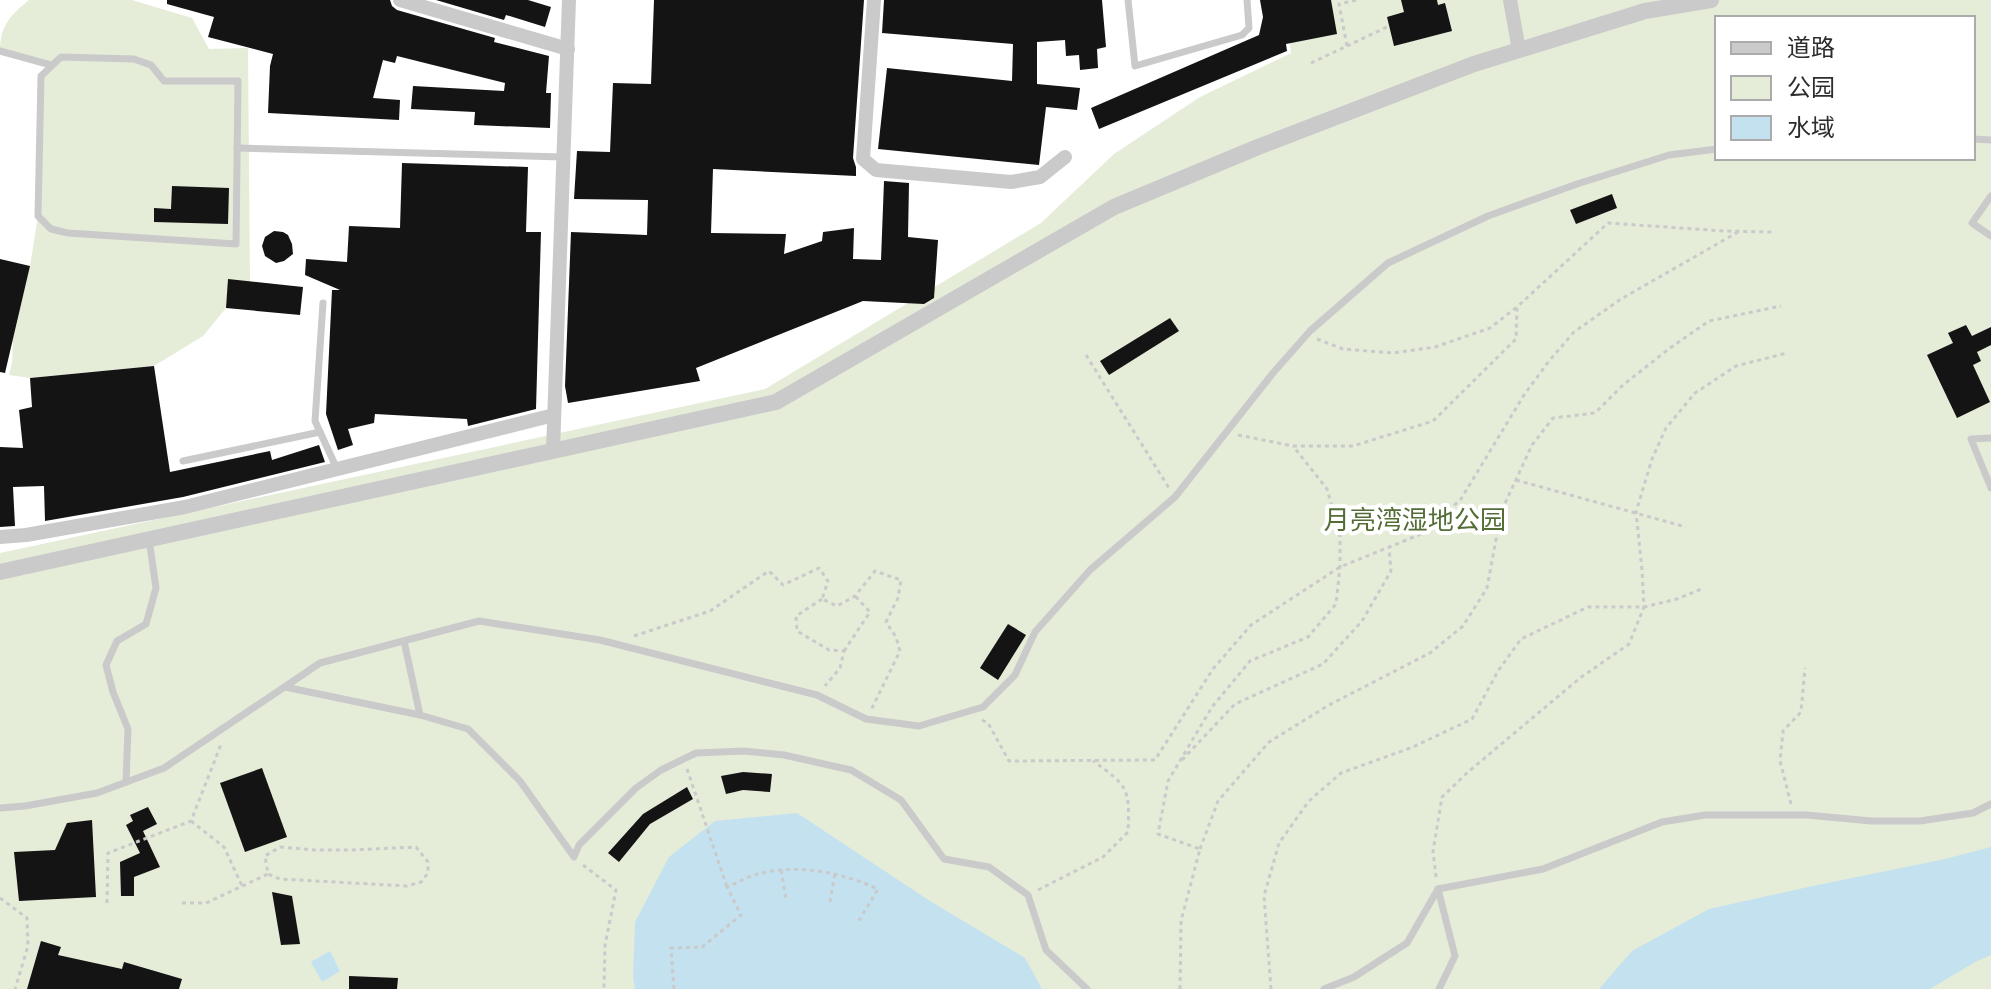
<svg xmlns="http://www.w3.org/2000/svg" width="1991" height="989" viewBox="0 0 1991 989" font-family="'Golos Text','Noto Sans SC',sans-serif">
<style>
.green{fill:#e5edd9;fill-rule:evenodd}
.water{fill:#c3e1ef}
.building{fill:#141414}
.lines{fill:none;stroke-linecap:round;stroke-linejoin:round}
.path{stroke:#cacaca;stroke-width:3;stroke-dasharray:4 4;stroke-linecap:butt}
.service{stroke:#cacaca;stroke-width:7}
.minor{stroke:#cacaca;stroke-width:14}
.tertiary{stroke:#cacaca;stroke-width:16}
.labels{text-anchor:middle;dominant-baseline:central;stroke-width:8;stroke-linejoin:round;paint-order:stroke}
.park-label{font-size:26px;fill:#546d36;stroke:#fff}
</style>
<rect width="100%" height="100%" fill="#fff"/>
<g class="green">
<path d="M29,0h103l60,18 17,31 39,-1 2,234 -21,-2 -3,28 -23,28 -49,30 -124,12 -21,-3 3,-12 1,-24 17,-73 8,-50 3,-140 9,-10 -50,-15c0,-26 11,-36 29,-51z"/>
<path d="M1283,0h708v989h-1991v-436l765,-164 276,-166 73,-69 86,-57 91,-44zM1717,18h256v140h-256z"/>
</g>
<g class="water">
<polygon points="797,813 930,901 1025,958 1042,989 635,989 633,977 635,922 669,857 715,821"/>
<polygon points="1991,847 1991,955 1975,962 1930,989 1599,989 1632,951 1709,909 1808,887 1945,859"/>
<polygon points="330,951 340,971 322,982 311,962"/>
</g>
<g class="building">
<polygon points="167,0 390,0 392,6 397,10 495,38 494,42 549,56 546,93 551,93 550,128 474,125 475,112 411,109 413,86 504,91 505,83 397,56 395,63 383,60 373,98 400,100 399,120 268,113 270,66 273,54 208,37 214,17 167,4"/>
<polygon points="436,0 528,0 551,7 545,27 506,15 504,20"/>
<polygon points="654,0 864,0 853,158 856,167 856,176 713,169 711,233 786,234 784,254 822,241 823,232 854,228 853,259 881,260 884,181 909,183 908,237 938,240 934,298 924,304 863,301 696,368 700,381 568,403 565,386 571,232 647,235 648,200 574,199 577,151 610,152 613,83 651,84"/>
<polygon points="884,0 1102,0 1106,47 1097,49 1098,68 1080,70 1079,55 1066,56 1065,40 1037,42 1037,84 1080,88 1077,110 1046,107 1039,165 878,149 887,68 1012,81 1013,44 882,33"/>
<polygon points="1260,0 1331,0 1337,34 1286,44 1287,51 1099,129 1091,108 1259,35 1263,17"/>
<polygon points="1401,0 1437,0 1438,5 1445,3 1452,31 1394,46 1387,17 1404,12"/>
<polygon points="402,163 528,167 526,232 541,232 536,409 468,426 467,419 375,414 374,423 348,429 353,445 338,450 326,414 332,290 340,290 305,275 306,259 347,262 349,226 400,228"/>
<polygon points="172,186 229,188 228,224 154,222 154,208 171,209"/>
<polygon points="1612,194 1617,208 1576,224 1570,210"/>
<polygon points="274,231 283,232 288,235 292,244 293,254 284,261 276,263 265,256 262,246 265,237"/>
<polygon points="0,259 30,266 5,373 0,372"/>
<polygon points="228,279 303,287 300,315 226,308"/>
<polygon points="1170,318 1179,331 1109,375 1100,361"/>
<polygon points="1966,325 1972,336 1991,327 1991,345 1977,352 1981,361 1973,365 1990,402 1957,418 1927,355 1953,343 1948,333"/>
<polygon points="154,366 170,472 270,451 272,460 319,445 325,462 183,497 45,521 44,486 13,487 15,526 0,527 0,447 23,448 19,410 32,407 30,378"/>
<polygon points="1008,624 1026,635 998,680 980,668"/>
<polygon points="262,768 287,837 245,852 220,783"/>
<polygon points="743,772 772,774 770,792 743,790 726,794 721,776"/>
<polygon points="687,787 693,799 650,824 619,862 608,853 643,814"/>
<polygon points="148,807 157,824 143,831 160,867 134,877 134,896 121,896 120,862 140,853 126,825 133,821 130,815"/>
<polygon points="92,820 96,897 19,901 14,852 55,850 67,823"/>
<polygon points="272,892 292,896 300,944 281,945"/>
<polygon points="41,941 61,947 58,955 122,969 124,962 182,979 179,989 27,989"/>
<polygon points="349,976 398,978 397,989 349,989"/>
</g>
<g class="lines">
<g class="path">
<polyline points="1347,46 1389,26"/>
<polyline points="1311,63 1347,46 1339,4 1357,0"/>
<polyline points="1317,339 1343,349 1393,353 1435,347 1490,328 1517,307"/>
<polyline points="1086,355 1169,488"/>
<polyline points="1238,435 1293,446 1353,446 1433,421 1516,339 1517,307 1608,223 1724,231 1772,232"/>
<polyline points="1516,480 1686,527"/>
<polyline points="822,599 796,616 797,631 829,650 844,651 840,668 825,686"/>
<polyline points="634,636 710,611 769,571 783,585 819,568 828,581 822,599 837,606 855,596 875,571 901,580 898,598 886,622 896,637 900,651 871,710"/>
<polyline points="844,651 870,612 855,596"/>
<polyline points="982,720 988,723 1009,761 1155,760 1213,669 1251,625 1340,567 1426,532 1461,499 1524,395 1549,361 1574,332 1621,299 1738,232"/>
<polyline points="1182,760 1235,704 1323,664 1362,621 1391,571 1389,548"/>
<polyline points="687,769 727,887"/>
<polyline points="1791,804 1780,761 1783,731 1801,712 1805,668"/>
<polyline points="191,821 224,847 242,886"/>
<polygon points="280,847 315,850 351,850 416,847 428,862 428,873 421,882 407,886 280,879 268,874 265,856"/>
<polyline points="1200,849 1218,801 1269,742 1329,705 1430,653 1463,626 1487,588 1501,512 1532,445 1553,418 1595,413 1623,385 1670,348 1709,321 1781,306"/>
<polyline points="583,865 616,890 605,945 604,989"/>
<polyline points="781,870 786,899"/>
<polyline points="1436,877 1433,851 1442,797 1468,772 1580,678 1629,644 1644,607 1642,570 1636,512 1652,459 1666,428 1695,393 1736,366 1787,353"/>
<path d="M1038,890l65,-33 25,-25c2,-44 0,-46 -35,-71"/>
<polyline points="0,898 27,918 28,946 15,989"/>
<polyline points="830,902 835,873"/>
<polyline points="107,903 108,853 191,821 222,742"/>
<polyline points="182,903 206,903 268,874"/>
<path d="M674,989l-3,-41 31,-1 39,-32 -14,-28c12,-5 23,-12 35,-14 39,-9 81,0 116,16l-21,35"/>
<polyline points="1180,989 1181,921 1200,849 1158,834 1168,781 1212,707 1250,661 1308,637 1336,604 1340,567 1340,535 1327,489 1293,446"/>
<polyline points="1271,989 1264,896 1279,843 1309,801 1341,773 1413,747 1472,719 1498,671 1521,639 1588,607 1644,607 1677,599 1704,588"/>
</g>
<g class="service">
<polyline points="1128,0 1135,66 1242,35 1249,28 1247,0"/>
<polyline points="0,51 51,65"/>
<polygon points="61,57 134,59 151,65 164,81 238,81 236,244 68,233 51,229 38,216 41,76"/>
<polyline points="1973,139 1991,140"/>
<polyline points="237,148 563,157"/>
<polyline points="1991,196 1972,223 1991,236"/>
<polyline points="323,303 315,421 337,469"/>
<polyline points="1991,438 1971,439 1991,488"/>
<polyline points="183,461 320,432"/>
<polyline points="404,641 420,715"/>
<polyline points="285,687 420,715 468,729 520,781 574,857 579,845 636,788 661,770 696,753 744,751 784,755 851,770 901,800 944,859 989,867 1028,895 1046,950 1087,989"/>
<polyline points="126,782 128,729 113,692 106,665 117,641 146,624 156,588 149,539"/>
<polyline points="0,808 25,806 97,793 164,768 320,663 479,621 600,640 817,695 866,719 919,726 983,707 1015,675 1035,632 1090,570 1175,497 1273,373 1310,331 1388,263 1488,216 1577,184 1669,155 1717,149"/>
<polyline points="1438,889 1455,956 1439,989"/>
<polyline points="1324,989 1354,977 1407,943 1438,889 1543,869 1662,822 1705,815 1807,815 1871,821 1920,821 1973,813 1991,804"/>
</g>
<g class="minor">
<polyline points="400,0 568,49"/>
<polyline points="874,0 863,159 876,170 1011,182 1040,177 1065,157"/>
<polyline points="1510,0 1519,50"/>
<polyline points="553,451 569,0"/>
<polyline points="0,537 26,535 185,507 554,415"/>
</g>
<polyline class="tertiary" points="0,572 776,402 1114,207 1258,147 1474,64 1645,11 1711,0"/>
</g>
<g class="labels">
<g class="park-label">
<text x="1415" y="519">月亮湾湿地公园</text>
</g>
</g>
<rect x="1715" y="16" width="260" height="144" fill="#ffffff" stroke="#ababab" stroke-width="2"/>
<rect x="1731" y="42" width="40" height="12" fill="#cacaca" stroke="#ababab" stroke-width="2"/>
<text x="1787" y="56" font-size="24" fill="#2d2d2d">道路</text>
<rect x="1731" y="76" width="40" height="24" fill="#e5edd9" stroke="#ababab" stroke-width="2"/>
<text x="1787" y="96" font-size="24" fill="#2d2d2d">公园</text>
<rect x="1731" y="116" width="40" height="24" fill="#c3e1ef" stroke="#ababab" stroke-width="2"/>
<text x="1787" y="136" font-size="24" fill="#2d2d2d">水域</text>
</svg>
